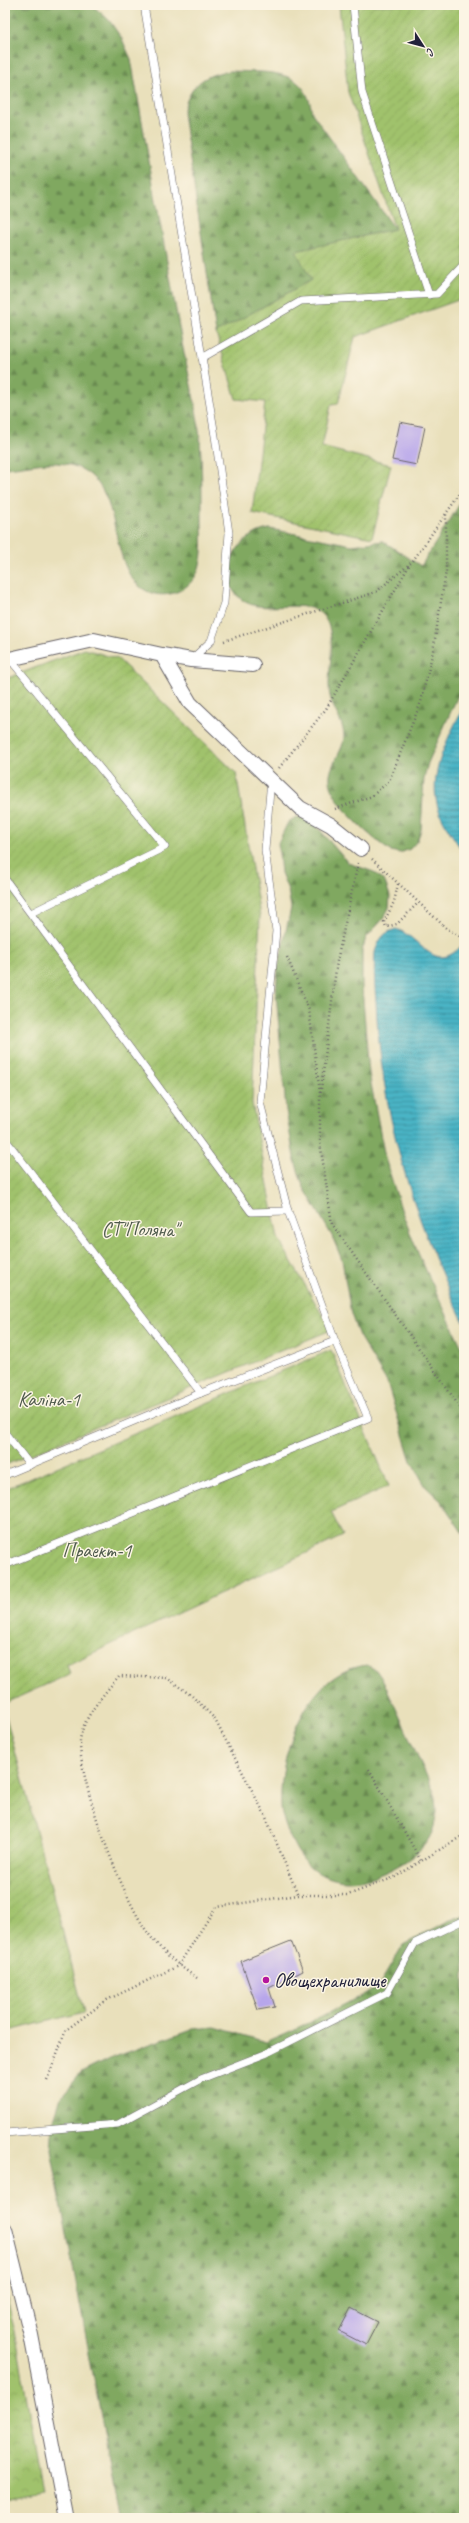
<svg xmlns="http://www.w3.org/2000/svg" width="469" height="2523" viewBox="0 0 469 2523" font-family="Caveat,sans-serif">
<style>
.forest{fill:url(#forest-firs);stroke:#51654e}
.park{fill:url(#park-crowns);stroke:#617254}
.garden{fill:url(#garden-furrows);stroke:#617254}
.water{fill:url(#water-rules);stroke:#356b80}
.building{fill:#b7a6eb}
.lines{fill:none;stroke-linecap:round;stroke-linejoin:round}
.service-casing{stroke:#686468;stroke-width:8}
.minor-casing{stroke:#686468;stroke-width:16}
.path{stroke:#686468;stroke-width:2.5;stroke-dasharray:1 3;stroke-linecap:butt}
.service{stroke:#fff;stroke-width:7}
.minor{stroke:#fff;stroke-width:14}
.poi-dot{fill:#b5179e;stroke:#fcf5e5;stroke-width:1.5}
.labels{text-anchor:middle;dominant-baseline:central;stroke-width:3;stroke-linejoin:round;paint-order:stroke}
.park-label{font-size:20px;fill:#4e5a4c;stroke:#fcf5e5}
.poi-label{font-size:20px;fill:#22223b;stroke:#fcf5e5;text-anchor:start}
</style>
<defs>
<pattern id="forest-firs" width="22" height="20" patternUnits="userSpaceOnUse"><rect width="22" height="20" fill="#80a860"/><path d="M5 1l3.5 6h-7zM16 11l3.5 6h-7z" fill="#688850"/></pattern>
<pattern id="park-crowns" width="20" height="18" patternUnits="userSpaceOnUse"><rect width="20" height="18" fill="#a0c26c"/><path d="M2 6a3 3 0 1 1 6 0M12 15a3 3 0 1 1 6 0" fill="none" stroke="#8aa65e"/></pattern>
<pattern id="garden-furrows" width="10" height="10" patternUnits="userSpaceOnUse"><rect width="10" height="10" fill="#a0c26c"/><path d="M-1 1l2-2M0 10L10 0M9 11l2-2" fill="none" stroke="#8aa65e"/></pattern>
<pattern id="water-rules" width="6" height="5" patternUnits="userSpaceOnUse"><rect width="6" height="5" fill="#48b4c5"/><path d="M0 2.5h6" fill="none" stroke="#3c92a1"/></pattern>
</defs>
<rect width="100%" height="100%" fill="#fcf5e5"/>
<filter id="ink" filterUnits="userSpaceOnUse"><feTurbulence type="fractalNoise" baseFrequency=".025" numOctaves="2"/><feDisplacementMap in="SourceGraphic" scale="8" xChannelSelector="R" yChannelSelector="G"/><feConvolveMatrix kernelMatrix="1 2 1 2 8 2 1 2 1" color-interpolation-filters="sRGB"/></filter>
<filter id="wash" filterUnits="userSpaceOnUse"><feTurbulence type="fractalNoise" baseFrequency=".012" numOctaves="4" result="noise"/><feDisplacementMap in="SourceGraphic" scale="16" xChannelSelector="R" yChannelSelector="G"/><feGaussianBlur stdDeviation="0.9" result="paint"/><feColorMatrix in="noise" values="0 0 0 0 0 0 0 0 0 0 0 0 0 0 0 0 0 1.4 0 .05"/><feComposite in="paint" operator="in"/></filter>
<g filter="url(#wash)">
<rect width="100%" height="100%" fill="#e9e0bb"/>
<g class="forest">
<path d="M5,5h87l17,15 13,19 9,20c16,91 32,182 49,273 6,35 17,72 20,107 2,27 2,54 2,81 0,15 2,33 -3,48 -5,18 -25,30 -44,26 -59,-15 -17,-126 -98,-131 -17,-1 -35,4 -52,5z"/>
<path d="M230,71c37,2 76,-5 82,42l83,116 -98,22 14,29 -95,53 -33,-220c6,-26 19,-39 47,-42z"/>
<path d="M464,497v185l-36,81 -4,15 -3,52 -4,11 -7,8 -10,4 -10,-2c-19,-14 -64,-51 -60,-76 2,-14 14,-25 14,-39 -1,-20 -16,-28 -15,-52 0,-18 6,-42 -1,-60 -13,-34 -63,-5 -87,-25 -29,-23 -3,-66 29,-70l82,16 31,-4 38,25z"/>
<polygon points="296,817 305,818 314,823 348,863 374,872 385,882 390,896 389,908 383,919 366,938 362,951 362,987 369,1073 385,1158 402,1212 418,1253 464,1352 464,1535 441,1501 426,1487 411,1461 387,1382 359,1336 351,1314 342,1260 332,1236 303,1186 294,1158 286,1110 276,993 278,967 291,908 288,890 281,873 278,843 288,822"/>
<path d="M367,1665l9,5 7,10 51,112c6,31 -1,51 -28,69 -42,27 -90,32 -114,-20 -5,-10 -10,-23 -11,-34 -3,-53 26,-136 86,-142z"/>
<polygon points="464,1915 464,2518 120,2518 51,2150 53,2123 61,2097 81,2073 109,2059 192,2029 215,2027 266,2042 311,2022 378,1987 403,1945 448,1921"/>
</g>
<polygon class="park" points="5,2291 15,2331 43,2492 5,2499"/>
<g class="garden">
<polygon points="339,5 464,5 464,298 355,337 338,404 331,405 322,447 391,465 372,538 252,513 265,402 236,399 216,333 311,280 296,251 395,229 348,92"/>
<polygon points="85,649 118,659 236,773 260,916 252,1103 278,1238 331,1330 5,1465 5,679"/>
<polygon points="331,1350 389,1486 331,1512 343,1536 67,1665 70,1674 5,1703 5,1489"/>
<polygon points="5,1713 84,2012 5,2032"/>
</g>
<g class="water">
<path d="M464,706v148c-10,-17 -25,-35 -28,-55 -5,-32 14,-65 28,-93z"/>
<path d="M396,929c26,8 38,49 68,14v380c-48,-101 -79,-192 -87,-304 -1,-22 -4,-45 -2,-67 4,-12 7,-19 21,-23z"/>
</g>
<g id="blocks">
<g class="building">
<polygon points="400,422 425,427 417,465 392,460"/>
<polygon points="291,1941 303,1971 269,1988 275,2007 258,2010 241,1961"/>
<polygon points="351,2308 378,2322 366,2345 339,2331"/>
</g>
</g>
</g>
<g filter="url(#ink)">
<use href="#blocks" fill-opacity="0" stroke="#686468" stroke-width="1"/>
<g class="lines">
<defs>
<g id="service">
<polyline points="144,5 215,436 229,533 224,603 211,641 192,659"/>
<polyline points="353,5 362,92 429,295"/>
<polyline points="202,358 301,301 437,294 464,265"/>
<polyline points="9,658 165,847 31,913"/>
<polyline points="5,879 251,1212 288,1211"/>
<polyline points="5,1139 201,1393"/>
<polyline points="5,1433 30,1465"/>
<polyline points="5,1475 201,1393 335,1341"/>
<polyline points="5,1565 368,1418 335,1341 288,1211 260,1102 276,931 265,850 271,779"/>
<polyline points="5,2133 118,2124 201,2079 265,2054 387,1993 415,1943 464,1920"/>
</g>
<g id="minor">
<polyline points="162,655 191,660 253,665"/>
<polyline points="5,660 94,640 162,655 190,703 300,808 331,825 361,849"/>
<polyline points="5,2229 31,2335 66,2518"/>
</g>
</defs>
<use href="#service" class="service-casing"/>
<use href="#minor" class="minor-casing"/>
<g class="path">
<polyline points="224,641 376,592 412,562 464,488"/>
<polyline points="279,768 326,709 410,564"/>
<polyline points="335,809 372,796 389,781 421,702 433,651 446,571 446,514"/>
<polyline points="372,859 446,928 464,939"/>
<polyline points="358,863 337,961 320,1097 320,1142 332,1224 464,1413"/>
<polyline points="398,884 394,902 384,922 386,927 397,924 418,903"/>
<polyline points="287,957 309,1010 320,1093"/>
<polyline points="369,1769 421,1861"/>
<path d="M197,1978c-18,-12 -36,-27 -49,-45 -25,-34 -68,-147 -68,-190 0,-23 25,-50 39,-67l48,2 25,18 22,22 51,97 33,80"/>
<polyline points="47,2080 66,2030 107,2000 178,1966 216,1907 298,1895 348,1895 395,1877 462,1836 464,1833"/>
</g>
<use href="#service" class="service"/>
<use href="#minor" class="minor"/>
</g>
</g>
<circle class="poi-dot" cx="266" cy="1980" r="4"/>
<g class="labels">
<g class="park-label">
<text x="140" y="1229">СТ"Поляна"</text>
<text x="49" y="1399">Каліна-1</text>
<text x="97" y="1550">Праект-1</text>
</g>
<g class="poi-label">
<text x="274" y="1980">Овощехранилище</text>
</g>
</g>
<rect width="469" height="2523" fill="none" stroke="#fcf5e5" stroke-width="20"/>
<g transform="translate(423 46) rotate(126)" stroke="#fcf5e5" stroke-width="3" paint-order="stroke">
<path d="M0-3L7 15L0 10L-7 15Z" fill="#22223b"/>
<text y="-6" font-size="11" font-weight="bold" text-anchor="middle" fill="#22223b">С</text>
</g>
</svg>
